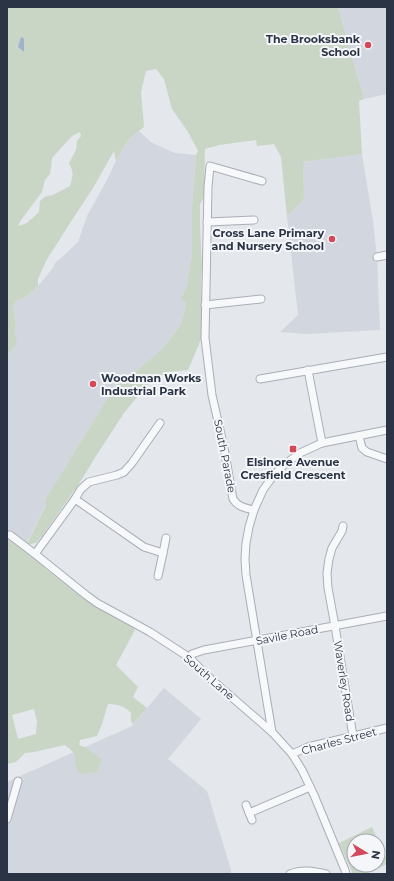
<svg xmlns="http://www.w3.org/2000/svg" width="394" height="881" viewBox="0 0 394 881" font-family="Montserrat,sans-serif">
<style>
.built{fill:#d2d6de}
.green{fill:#c9d6c5;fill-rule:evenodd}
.water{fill:#9fb4cc}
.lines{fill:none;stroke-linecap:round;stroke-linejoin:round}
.street-casing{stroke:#a9aeb7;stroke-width:9}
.street{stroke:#f7f8fa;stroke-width:7}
.poi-dot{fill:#d1495b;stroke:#f4f6f9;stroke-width:1.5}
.labels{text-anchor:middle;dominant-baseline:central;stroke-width:4;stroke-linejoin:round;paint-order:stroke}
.poi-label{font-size:11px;font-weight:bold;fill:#2b3445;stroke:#f4f6f9;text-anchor:end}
.street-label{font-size:11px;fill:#2b3445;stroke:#f4f6f9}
</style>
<rect width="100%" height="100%" fill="#e4e7ec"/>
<g class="built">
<polygon points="338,7 387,7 387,94 364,99"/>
<polygon points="139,131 152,143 175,153 196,155 192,208 192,254 187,285 181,299 186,304 181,325 163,348 129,377 120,378 45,500 46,504 25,547 7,533 7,355 14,347 14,332 16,325 13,309 16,301 24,298 38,286 53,268 56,262 60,259 78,242 87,216 108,178 116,161 125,145 130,138"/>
<polygon points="362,154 373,221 377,257 380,330 307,334 280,332 298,315 287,216 304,199 303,162"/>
<polygon points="164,688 201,719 168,759 207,791 231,870 231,874 7,874 7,782 132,726"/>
</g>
<g class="green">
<path d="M7,7h331l26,92 -5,2 3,53 -59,8 1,37 -17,17 -6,-59 -7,-13 -17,2 -1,-6 -37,5c-4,2 -9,2 -14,4l-1,48 -4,7v22l2,40 -1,18 1,53 -14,33 -20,2 -10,5 -12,9 -22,27 -28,43 -19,31 -35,49 -6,7 -5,1h-4l19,-39 -1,-5 75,-122 9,-1 34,-29 18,-23 5,-21 -5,-5 6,-14 5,-31v-46l4,-53 2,-4 -10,-19 -16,-23 -8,-30 -8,-10 -10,2 -5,21 3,35 -14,11 -5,7 -9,16 -2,-10 -21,37 -21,32 -26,41 -8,18v7l-14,12 -8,3 -3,8 3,16 -2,7 3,8 -3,7 -7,8zM80,132l1,4 -4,5 -1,9 -7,13c5,9 4,13 1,23l-17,9 -7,1 -6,5 -1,11 -12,11 -9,3 3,-6 21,-28 3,-12 5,-6 1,-6 1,-10 20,-22z"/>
<path d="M7,533l18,14 22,23 41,30 39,21 8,9 -19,35 22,22 -5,10 14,11 -14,16 -2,-3v-8c-6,-7 -14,-9 -23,-9l-6,20 -5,12 -17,4 -1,5 6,2 17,13 -5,12 -17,2 -5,-9v-11l-5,-5 -5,-4 -31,7 -9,1 -9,9 -9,2zM34,709l3,12 -1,13 -18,5 -6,-24z"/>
<path d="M372,827l15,33v4l-21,10h-13l-14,-31zM354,841h24v24h-24z"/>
</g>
<polygon class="water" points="21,37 22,37 24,39 24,52 18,47"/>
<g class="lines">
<defs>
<g id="street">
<polyline points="207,222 254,220"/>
<polyline points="377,257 387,255"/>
<polyline points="205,305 261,299"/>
<polyline points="308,370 322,443"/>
<polyline points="260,379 387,357"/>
<polyline points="359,436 362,448 367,452 387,459"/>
<polyline points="75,499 144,547 163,553 166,538"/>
<path d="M254,510c-9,-2 -16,-3 -21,-11l-9,-51 -12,-53 -7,-57 3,-151 2,-21 52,15"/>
<polyline points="343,526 342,531 332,548 329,559 327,573 328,588 335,626 353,736"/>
<polyline points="10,535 35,554 86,595 97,603 150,632 190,658 205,674 272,732 292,754 302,770 314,795 345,870 346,874"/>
<polyline points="35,554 75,499 81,489 89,482 117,475 124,472 132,463 160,423"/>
<polyline points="158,576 163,553"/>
<polyline points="190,658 192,654 204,650 387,616"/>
<polyline points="272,732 246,575 245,559 246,543 249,527 254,510 263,490 273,476 284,465 300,453 322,443 387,430"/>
<polyline points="292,754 308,747 387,728"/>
<polyline points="246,805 252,820"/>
<polyline points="249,813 310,787"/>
<polyline points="7,819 18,781"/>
<path d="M290,874c12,-5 23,-3 36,0"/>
</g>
</defs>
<use href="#street" class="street-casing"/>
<use href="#street" class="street"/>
</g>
<g class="poi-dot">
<circle cx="368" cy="45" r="4"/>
<circle cx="332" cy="239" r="4"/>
<circle cx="93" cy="384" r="4"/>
<rect x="289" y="445" width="8" height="8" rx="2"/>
</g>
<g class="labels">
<g class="poi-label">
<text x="360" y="39">The Brooksbank<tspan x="360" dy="13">School</tspan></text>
<text x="324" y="233">Cross Lane Primary<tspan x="324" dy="13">and Nursery School</tspan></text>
<text x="101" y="378" text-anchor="start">Woodman Works<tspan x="101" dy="13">Industrial Park</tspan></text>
<text x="293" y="462" text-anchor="middle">Elsinore Avenue<tspan x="293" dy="13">Cresfield Crescent</tspan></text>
</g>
<g class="street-label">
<text transform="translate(225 456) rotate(79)">South Parade</text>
<text transform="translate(287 635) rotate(-11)">Savile Road</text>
<text transform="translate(209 677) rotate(41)">South Lane</text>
<text transform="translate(344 681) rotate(81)">Waverley Road</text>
<text transform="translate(339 741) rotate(-15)">Charles Street</text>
</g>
</g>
<rect width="394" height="881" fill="none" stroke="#2b3445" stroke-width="16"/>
<g transform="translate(366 853) rotate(100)"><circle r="19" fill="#f4f6f9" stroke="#a4a8b1"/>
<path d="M0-3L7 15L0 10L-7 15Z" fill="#d1495b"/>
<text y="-6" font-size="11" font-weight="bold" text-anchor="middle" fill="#2b3445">N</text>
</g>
</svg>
